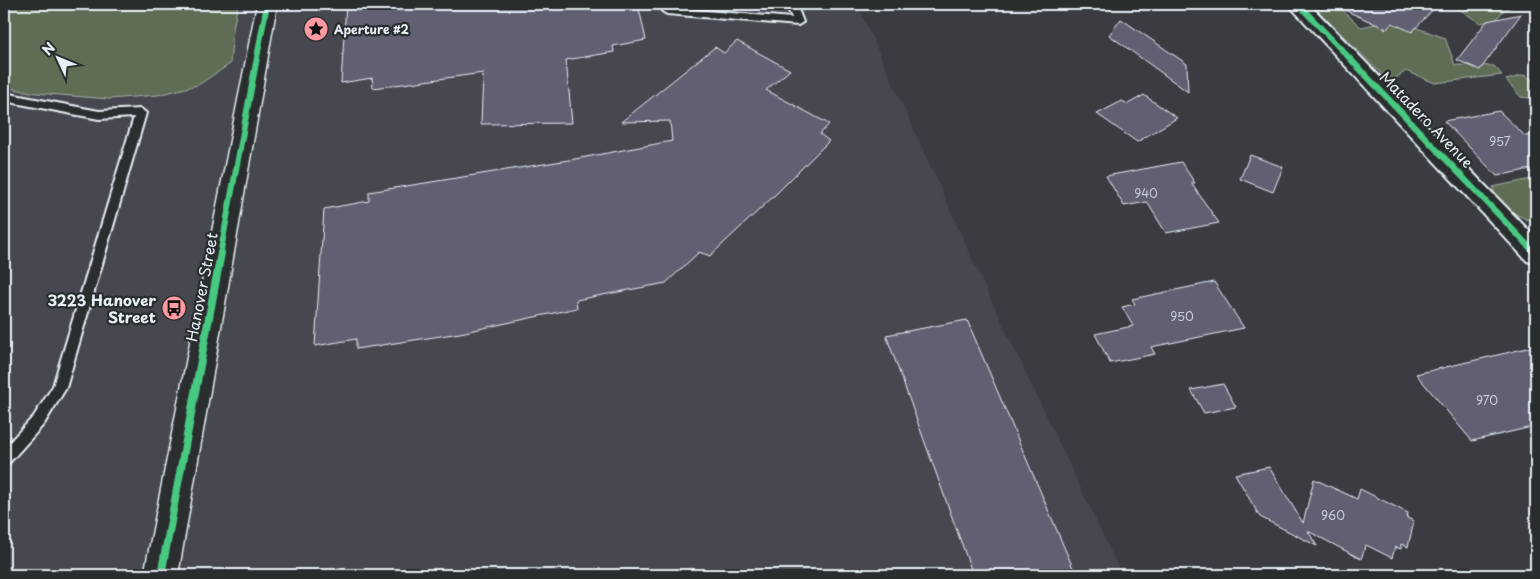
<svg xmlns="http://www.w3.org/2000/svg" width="1540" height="579" viewBox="0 0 1540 579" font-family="'Playpen Sans',sans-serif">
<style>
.built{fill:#464750}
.green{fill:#5f6d55;stroke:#a4afa6}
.building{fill:#616072;stroke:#e8f1f8}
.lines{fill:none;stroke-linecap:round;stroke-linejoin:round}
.lane-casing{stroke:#e8f1f8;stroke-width:4}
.street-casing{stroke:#e8f1f8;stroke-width:4}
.secondary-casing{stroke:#e8f1f8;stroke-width:3}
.lane{fill:#2a2d2e;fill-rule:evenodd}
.street{fill:#2a2d2e;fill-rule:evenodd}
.secondary{fill:#2a2d2e;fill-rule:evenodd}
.cycleway-far1-casing{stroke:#2a2d2e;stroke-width:9}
.cycleway-casing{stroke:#2a2d2e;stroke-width:11}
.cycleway-far1{stroke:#46c982;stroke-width:6}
.cycleway{stroke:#46c982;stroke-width:8}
.labels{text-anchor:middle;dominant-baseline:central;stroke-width:4.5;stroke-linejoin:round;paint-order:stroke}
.far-poi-label{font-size:12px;font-weight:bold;fill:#e8f1f8;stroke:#2a2d2e;text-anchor:start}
.number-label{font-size:12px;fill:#c6cdd6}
.street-label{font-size:15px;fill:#e8f1f8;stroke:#2a2d2e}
.poi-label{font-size:15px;font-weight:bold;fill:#e8f1f8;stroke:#2a2d2e;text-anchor:end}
</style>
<rect width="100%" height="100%" fill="#3a3c42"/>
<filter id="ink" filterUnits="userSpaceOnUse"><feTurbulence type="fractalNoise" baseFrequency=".02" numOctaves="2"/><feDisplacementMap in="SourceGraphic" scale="10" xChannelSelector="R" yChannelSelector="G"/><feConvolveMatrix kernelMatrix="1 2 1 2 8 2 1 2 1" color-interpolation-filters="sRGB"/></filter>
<g filter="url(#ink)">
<polygon class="built" points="4,4 857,4 985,287 1122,575 4,575"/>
<g class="green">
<polygon points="4,4 238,4 233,29 230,64 198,85 158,95 109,99 36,93 4,87"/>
<polygon points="1311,4 1335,4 1361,27 1395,20 1445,38 1455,65 1494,66 1502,75 1435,83 1406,71 1390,82"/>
<polygon points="1445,4 1510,4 1515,5 1503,11 1496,20 1480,23 1462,11"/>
<polygon points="1525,75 1536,82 1536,99 1521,97 1506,80"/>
<polygon points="1536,178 1536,213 1528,220 1497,205 1493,187"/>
</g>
<g class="building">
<polygon points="346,4 638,4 646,40 613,46 614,52 566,60 572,123 481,124 483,73 373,88 372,78 341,83"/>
<polygon points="1331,4 1438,4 1412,32 1392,23 1387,29"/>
<polygon points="1521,14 1480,70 1457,60 1487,21"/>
<polygon points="1121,19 1187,64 1188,92 1109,35"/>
<polygon points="737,41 790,70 766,90 829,124 820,134 829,141 776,194 710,256 699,252 666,283 576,300 577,308 460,333 356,349 356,339 315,346 324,209 369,201 369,192 575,159 672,141 670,121 621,122 715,47 724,53"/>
<polygon points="1144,95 1177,118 1137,142 1097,114 1122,101 1128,104"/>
<polygon points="1499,111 1525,136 1536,135 1536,168 1497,176 1444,121"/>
<polygon points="1250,155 1283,167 1273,192 1240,179"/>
<polygon points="1181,162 1195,183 1191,183 1219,223 1166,233 1147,202 1124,206 1106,176"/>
<polygon points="1214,282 1244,328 1151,347 1155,354 1110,363 1095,334 1133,326 1122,307 1135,304 1132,299"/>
<polygon points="967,320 1076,575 973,575 886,335"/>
<polygon points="1536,346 1536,426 1472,441 1416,374"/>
<polygon points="1223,384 1236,407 1204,413 1191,390"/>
<polygon points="1269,467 1303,523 1314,479 1357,499 1360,489 1408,513 1407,518 1414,521 1408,547 1401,544 1401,549 1395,547 1392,558 1366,545 1361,559 1308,531 1317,546 1260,517 1235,474"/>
</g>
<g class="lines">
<defs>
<g id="lane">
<polygon points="661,4 671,4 671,8 792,18 786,4 796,4 803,22 798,25 667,14 662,11"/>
<polygon points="4,93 99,111 141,109 146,113 66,388 44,424 9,463 4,465 4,448 34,416 53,386 134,117 99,119 4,101"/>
</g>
<polygon id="street" points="1288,4 1309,4 1536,238 1536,264 1527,261"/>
<polygon id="secondary" points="257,4 277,4 178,575 144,575"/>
</defs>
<use href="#lane" class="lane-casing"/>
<use href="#street" class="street-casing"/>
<use href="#secondary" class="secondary-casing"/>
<use href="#lane" class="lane"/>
<use href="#street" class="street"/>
<use href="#secondary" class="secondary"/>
<defs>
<g id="cycleway-far1">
<polyline points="1298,4 1536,254"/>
<polyline points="220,255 267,4"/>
</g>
<polyline id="cycleway" points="161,575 221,253"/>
</defs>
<use href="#cycleway-far1" class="cycleway-far1-casing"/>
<use href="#cycleway" class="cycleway-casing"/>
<use href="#cycleway-far1" class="cycleway-far1"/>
<use href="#cycleway" class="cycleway"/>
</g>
</g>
<defs>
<symbol id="sight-disc" viewBox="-11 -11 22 22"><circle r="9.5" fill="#ff9aa2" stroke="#2a2d2e"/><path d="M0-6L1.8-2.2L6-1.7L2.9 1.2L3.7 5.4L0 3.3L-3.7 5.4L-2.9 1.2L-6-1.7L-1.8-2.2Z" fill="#111"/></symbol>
<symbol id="bus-disc" viewBox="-11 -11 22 22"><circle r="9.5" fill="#ff9aa2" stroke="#2a2d2e"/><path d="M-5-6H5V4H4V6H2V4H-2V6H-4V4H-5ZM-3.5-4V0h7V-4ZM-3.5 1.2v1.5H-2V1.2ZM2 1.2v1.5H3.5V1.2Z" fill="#111"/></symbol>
</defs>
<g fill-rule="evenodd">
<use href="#sight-disc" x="302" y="15" width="28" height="28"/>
<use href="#bus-disc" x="160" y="294" width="28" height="28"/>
</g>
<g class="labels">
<g class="far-poi-label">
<text x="334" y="29">Aperture #2</text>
</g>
<g class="number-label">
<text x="1500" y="141">957</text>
<text x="1146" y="193">940</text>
<text x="1182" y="316">950</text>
<text x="1487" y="400">970</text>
<text x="1333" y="515">960</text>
</g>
<g class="street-label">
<text transform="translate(1427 119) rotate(46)">Matadero Avenue</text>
<text transform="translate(201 287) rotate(-79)">Hanover Street</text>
</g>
<g class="poi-label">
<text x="156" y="299">3223 Hanover<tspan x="156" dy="17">Street</tspan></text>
</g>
</g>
<rect width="1540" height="579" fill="none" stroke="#2a2d2e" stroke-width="20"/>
<rect x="10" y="10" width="1520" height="559" fill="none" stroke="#e8f1f8" stroke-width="2" filter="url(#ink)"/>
<g transform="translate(58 58) rotate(314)" stroke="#2a2d2e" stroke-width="4" paint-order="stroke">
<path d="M0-4L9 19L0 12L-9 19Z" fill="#e8f1f8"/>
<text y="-8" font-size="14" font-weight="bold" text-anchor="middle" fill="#e8f1f8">N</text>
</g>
</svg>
